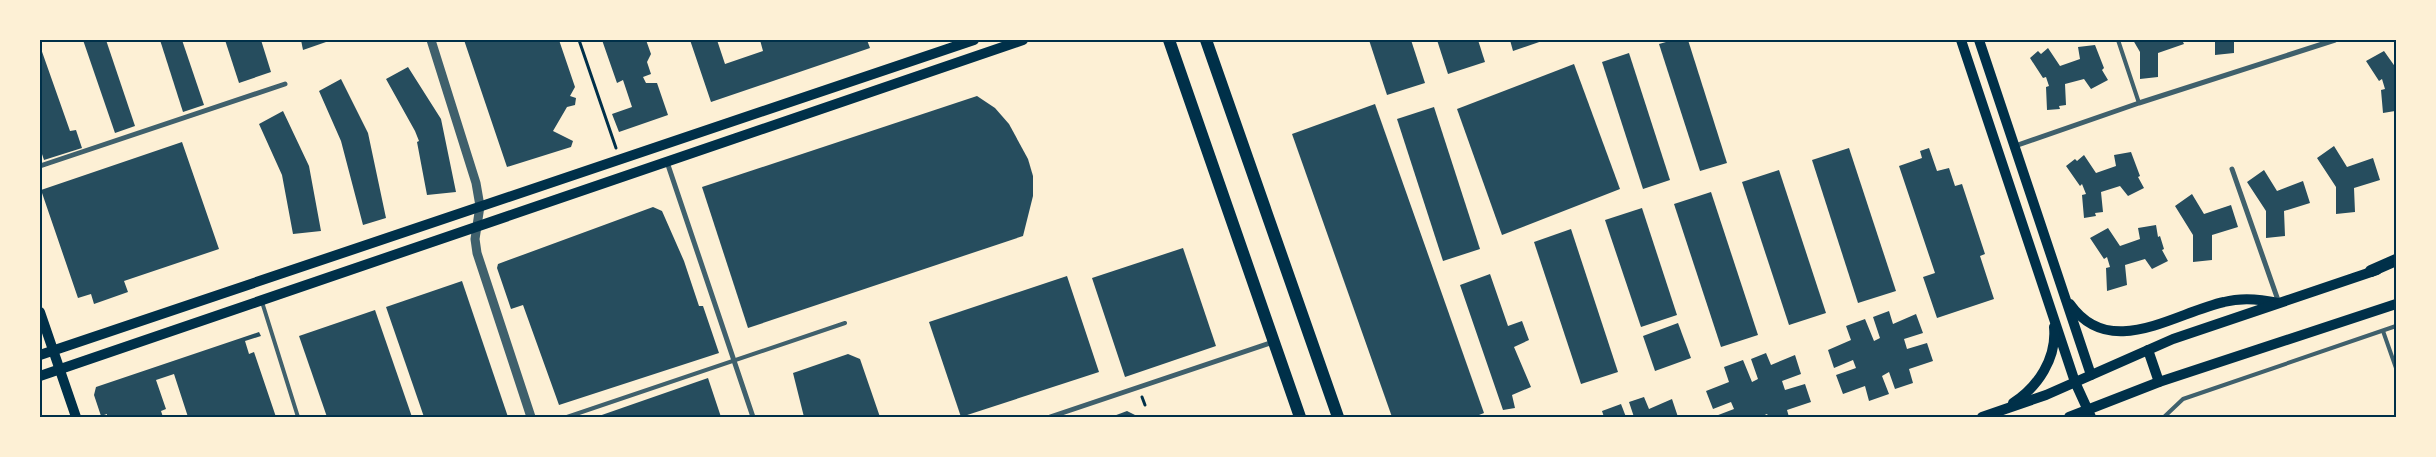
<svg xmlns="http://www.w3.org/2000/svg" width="2436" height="457" viewBox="0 0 2436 457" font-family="Arial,sans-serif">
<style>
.building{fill:#264d5e}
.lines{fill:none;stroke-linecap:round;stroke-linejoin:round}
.path{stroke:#003049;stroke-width:3}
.service{stroke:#3f606c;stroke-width:4}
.minor{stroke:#3f606c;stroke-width:5}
.tertiary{stroke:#3f606c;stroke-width:9}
.secondary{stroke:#003049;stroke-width:10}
.primary{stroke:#003049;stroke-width:12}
.neatline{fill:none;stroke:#003049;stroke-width:2}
</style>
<rect width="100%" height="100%" fill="#fdf0d5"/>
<g class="building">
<polygon points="83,40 106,40 135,126 115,133"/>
<polygon points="160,40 182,40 204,105 183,112"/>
<polygon points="225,40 261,40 271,72 239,83"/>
<polygon points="301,40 326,40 326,42 303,50"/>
<polygon points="464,40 559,40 575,87 570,96 576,98 575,105 567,107 553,131 573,141 571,147 507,167"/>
<polygon points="602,40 646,40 651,54 647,62 651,74 643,77 646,83 657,83 668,115 619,132 612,114 632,107 623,80 617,83"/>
<polygon points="690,40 717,40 725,64 763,51 760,40 867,40 870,48 711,102"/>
<polygon points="1369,40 1411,40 1425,83 1387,95"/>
<polygon points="1437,40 1478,40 1485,62 1448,74"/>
<polygon points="1510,40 1545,40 1513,51"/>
<polygon points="1673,40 1688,40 1727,163 1700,171 1659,44"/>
<polygon points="2133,40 2182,40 2184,44 2158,53 2158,77 2140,79 2140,52"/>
<polygon points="2215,40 2234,40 2234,53 2215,55"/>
<polygon points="2095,45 2104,68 2102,70 2108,80 2091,89 2084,79 2065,84 2066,105 2059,106 2060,109 2047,110 2046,87 2049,86 2046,77 2043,78 2030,58 2038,51 2041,54 2048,48 2060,66 2080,59 2078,47"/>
<polygon points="40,46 70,131 76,130 82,148 44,160 40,148"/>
<polygon points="2384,51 2396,68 2396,108 2395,111 2383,113 2381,90 2385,89 2382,79 2379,81 2366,61"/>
<polygon points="1629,53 1670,180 1643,189 1602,62"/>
<polygon points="1574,64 1620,189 1502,235 1457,109"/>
<polygon points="408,67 441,119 456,192 427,195 417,142 419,141 415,131 386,79"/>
<polygon points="341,79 368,133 386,218 363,225 341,141 319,91"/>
<polygon points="977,96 995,108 1009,124 1028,159 1033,176 1033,196 1023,236 748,328 702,187"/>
<polygon points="1375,104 1484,413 1474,417 1392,417 1292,134"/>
<polygon points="1434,107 1480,249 1443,261 1397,119"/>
<polygon points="283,111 309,166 321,231 293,234 282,175 259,124"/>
<polygon points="182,142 219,249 124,281 128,292 94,304 91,294 78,298 41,190"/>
<polygon points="2334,146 2347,167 2373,158 2380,180 2354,188 2355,212 2336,214 2336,187 2317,158"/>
<polygon points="1849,148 1896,291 1858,303 1812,160"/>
<polygon points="1929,148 1937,171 1949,168 1955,186 1962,184 1985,254 1980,256 1994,299 1937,318 1923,277 1935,273 1899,166 1922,158 1920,151"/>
<polygon points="2131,152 2140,176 2138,177 2144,188 2128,196 2120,186 2101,192 2103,212 2095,213 2096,216 2084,218 2082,195 2086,194 2082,184 2080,186 2066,166 2075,159 2077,161 2084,155 2096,173 2116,166 2114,155"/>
<polygon points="1779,170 1826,313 1789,325 1742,182"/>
<polygon points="2264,170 2277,191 2303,181 2310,203 2284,211 2285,236 2266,238 2266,211 2247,182"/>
<polygon points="1711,192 1758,335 1721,347 1674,204"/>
<polygon points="2192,194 2204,214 2231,205 2238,227 2212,235 2212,260 2193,262 2193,235 2175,206"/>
<polygon points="653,207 662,211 684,261 699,306 703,306 719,353 559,405 523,305 511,309 497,268 498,264"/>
<polygon points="1642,208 1677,315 1641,327 1605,220"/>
<polygon points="2156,225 2158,237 2160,236 2164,249 2162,250 2168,261 2152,269 2145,259 2125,265 2127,285 2107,291 2106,268 2110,267 2107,257 2104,259 2090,238 2108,228 2120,246 2140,239 2138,228"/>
<polygon points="1571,229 1618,372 1581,384 1534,242"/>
<polygon points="1183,248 1216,346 1125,377 1092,278"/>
<polygon points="1490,274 1508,326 1522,321 1529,340 1514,347 1531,387 1512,395 1515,408 1503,410 1460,285"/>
<polygon points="1067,276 1099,372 961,417 929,322"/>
<polygon points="462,281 508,417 424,417 386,307"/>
<polygon points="375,310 412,417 327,417 299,336"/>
<polygon points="1889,311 1893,324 1916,314 1923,333 1904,339 1907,349 1927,343 1933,361 1909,369 1913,383 1895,389 1889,372 1882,376 1889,394 1869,401 1865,386 1843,394 1836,375 1856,368 1853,360 1834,368 1828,350 1851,340 1846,326 1865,319 1874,341 1880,338 1873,317"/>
<polygon points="1678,323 1691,358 1655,371 1643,336"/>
<polygon points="259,332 261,336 245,341 249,354 254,352 276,417 188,417 174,374 156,380 166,409 161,411 163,417 107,417 107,414 101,416 94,395 96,387"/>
<polygon points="1766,353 1771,365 1795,355 1801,374 1782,381 1785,390 1805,384 1811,402 1787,410 1789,417 1769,417 1767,414 1760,417 1713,417 1734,409 1731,402 1713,409 1706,391 1729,382 1724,367 1743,360 1752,382 1758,379 1751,359"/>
<polygon points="848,354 860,359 880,417 804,417 793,373"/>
<polygon points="708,378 721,417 596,417"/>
<polygon points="1644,397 1649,409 1672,399 1678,417 1634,417 1629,402"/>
<polygon points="1621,404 1626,417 1604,417 1602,411"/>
<polygon points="1127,411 1139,417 1111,417"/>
</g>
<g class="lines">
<g class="path">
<polyline points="579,40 616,148"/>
<polyline points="1142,397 1145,405"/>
</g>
<g class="service">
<polyline points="2118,40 2139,103"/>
<polyline points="262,302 298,417"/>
<polyline points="2383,331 2396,368"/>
<polyline points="567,417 845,323"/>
<polyline points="2164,417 2183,399 2396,326"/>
</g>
<g class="minor">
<polyline points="2015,146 2139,103 2335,40"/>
<polyline points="667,162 753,417"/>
<polyline points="40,166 285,84"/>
<polyline points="2232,169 2279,303"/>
<polyline points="1050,417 1273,342"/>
</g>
<polyline class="tertiary" points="431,40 476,183 480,206 475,239 477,253 531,417"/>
<g class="secondary">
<polyline points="1961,40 2075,382 2091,417"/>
<polyline points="1979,40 2091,375"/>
<path d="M2070,304c40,57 104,9 154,-2 19,-5 36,-3 54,1"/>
<polyline points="40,312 76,417"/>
<polyline points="2148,350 2159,382"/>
<polyline points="40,355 974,40"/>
<polyline points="40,376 1023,40"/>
<path d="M2013,403c25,-16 44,-45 41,-76"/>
<polyline points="1982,417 2046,395 2173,339 2377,270"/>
<polyline points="2069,417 2159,382 2396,304"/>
</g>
<g class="primary">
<polyline points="1169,40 1300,417"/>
<polyline points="1206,40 1338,417"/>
<polyline points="2371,271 2396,260"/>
</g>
</g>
<rect width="2436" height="457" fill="none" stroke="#fdf0d5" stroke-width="82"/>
<rect x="41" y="41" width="2354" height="375" class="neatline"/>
</svg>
